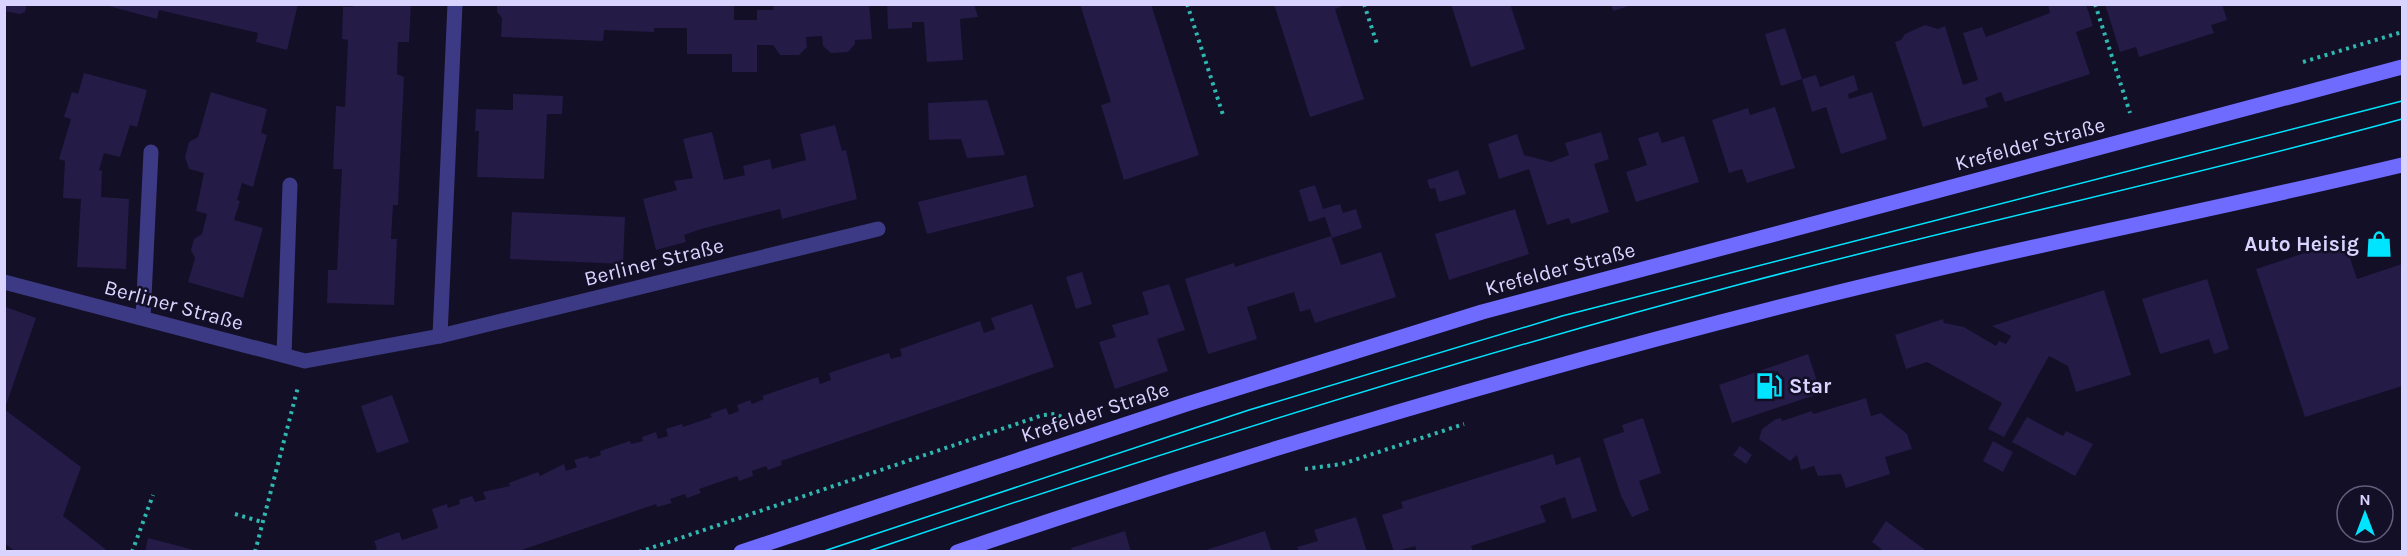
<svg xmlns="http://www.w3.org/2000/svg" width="2407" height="556" viewBox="0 0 2407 556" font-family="Karla,sans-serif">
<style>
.building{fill:#241b47}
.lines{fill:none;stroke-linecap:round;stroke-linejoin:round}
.path{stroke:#2fb8b0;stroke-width:4;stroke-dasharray:3 4.5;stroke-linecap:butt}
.lane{stroke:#3d3a85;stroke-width:15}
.street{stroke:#3d3a85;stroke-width:15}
.secondary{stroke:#6f6bff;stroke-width:15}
.tram{stroke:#00e5ff;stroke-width:1.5}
.labels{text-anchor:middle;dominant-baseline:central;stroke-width:5;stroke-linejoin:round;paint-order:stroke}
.street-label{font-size:21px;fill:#d9d4ff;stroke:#130f26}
.poi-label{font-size:21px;font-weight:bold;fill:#d9d4ff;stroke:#130f26;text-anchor:end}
</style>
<rect width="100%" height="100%" fill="#130f26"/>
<g class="building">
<polygon points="4,4 27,4 25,12 20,14 4,11"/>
<polygon points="101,4 298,4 287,50 256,42 258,33 159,10 157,19"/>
<polygon points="353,4 411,4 409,42 398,42 397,74 404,77 398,205 393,205 391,239 397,239 394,305 327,303 328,270 337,270 342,169 333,169 336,106 345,107 348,40 342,39 343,7 353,7"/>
<polygon points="497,4 734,4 734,20 757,20 757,10 773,10 774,4 869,4 872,39 855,40 855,44 848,52 831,53 823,46 822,36 806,37 807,47 799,55 780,55 773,45 757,45 757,72 732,72 732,54 687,54 687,28 654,28 654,32 604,30 603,41 501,37 502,18 497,12"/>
<polygon points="887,4 974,4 978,17 960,19 963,60 927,62 924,22 912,22 912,28 888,29"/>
<polygon points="1080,4 1151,4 1199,155 1124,180 1101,105 1111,102"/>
<polygon points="1274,4 1348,4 1335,9 1364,99 1310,117"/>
<polygon points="1451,4 1510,4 1525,49 1471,67"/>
<polygon points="1611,4 1632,4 1632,5 1613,11"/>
<polygon points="2086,4 2093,26 2076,32 2090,74 2005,102 2001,92 1985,98 1988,107 1923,127 1895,42 1901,40 1905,34 1925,25 1938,29 1945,26 1963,85 1978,80 1963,33 1982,27 1986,37 2050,13 2048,5"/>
<polygon points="2105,4 2222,4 2227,20 2211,25 2214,33 2139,57 2136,47 2120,52"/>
<polygon points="1785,28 1802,79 1781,86 1765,34"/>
<polygon points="84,73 147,90 137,127 130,125 120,157 104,153 99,170 102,171 101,197 129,199 126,269 77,267 81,199 63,198 65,161 59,159 71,119 64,117 72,92 78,94"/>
<polygon points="1816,75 1820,87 1854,75 1858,90 1848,94 1849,99 1872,92 1887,139 1841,154 1826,107 1812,112 1802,79"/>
<polygon points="211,92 267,109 261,133 267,135 253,187 242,183 237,200 240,201 234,220 263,228 243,298 188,282 195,258 191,250 194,239 202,234 207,214 196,211 204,173 189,169 185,157 189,142 198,137"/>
<polygon points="513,94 563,96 562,114 547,114 544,179 477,177 479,131 475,131 476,109 513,110"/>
<polygon points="987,100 1005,155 967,158 961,139 929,140 928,103"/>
<polygon points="1775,107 1795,168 1747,183 1742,169 1729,173 1712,120 1748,108 1750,115"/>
<polygon points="835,125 842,151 846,150 857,199 782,219 780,209 701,229 684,235 686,242 656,250 643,199 677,190 674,181 693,178 683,139 712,132 724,180 745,175 743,166 770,159 772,169 806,160 800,134"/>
<polygon points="1601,132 1609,159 1594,164 1609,212 1571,224 1569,218 1547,225 1529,169 1499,179 1488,144 1517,134 1524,155 1551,162 1569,155 1565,143"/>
<polygon points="1658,132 1662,143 1684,136 1699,182 1636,202 1626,172 1647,165 1638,138"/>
<polygon points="1458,170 1466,194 1439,202 1435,188 1430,189 1427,180"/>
<polygon points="1026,175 1034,207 927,234 918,202"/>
<polygon points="1315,185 1323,209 1340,204 1343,213 1356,209 1362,228 1332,238 1325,217 1309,222 1299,190"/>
<polygon points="1515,209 1529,254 1449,280 1435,234"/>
<polygon points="512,212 625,217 623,264 510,259"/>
<polygon points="1331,236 1341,265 1381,252 1396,297 1315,323 1310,309 1300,312 1294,292 1247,307 1257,339 1208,354 1185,279 1234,263 1235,267"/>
<polygon points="2344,240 2357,279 2402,264 2402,386 2305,417 2256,269"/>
<polygon points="1082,272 1092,304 1076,309 1066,277"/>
<polygon points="2207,279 2229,349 2214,354 2209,339 2160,354 2142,299"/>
<polygon points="1169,284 1185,330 1157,339 1168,371 1115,389 1099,342 1116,337 1112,325 1149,314 1142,292"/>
<polygon points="2104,290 2131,375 2076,392 2068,366 2049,356 2004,437 1988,429 2002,403 1927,362 1906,369 1895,335 1943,319 1944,323 1964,327 1996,346 1999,341 2006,344 2011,336 1992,326"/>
<polygon points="1032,304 1054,367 781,461 782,465 768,470 766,466 752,471 753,476 739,481 737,476 699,489 701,493 687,498 685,494 670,499 672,503 657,507 656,504 516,552 370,552 377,549 374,541 399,532 402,540 438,528 432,509 447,504 448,508 460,504 459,500 472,496 475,502 486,499 483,492 510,486 509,483 538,472 540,476 564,464 566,471 577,467 574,460 588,456 589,459 601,455 600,451 630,441 631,444 643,441 642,437 656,432 658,439 668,436 666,429 682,424 683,427 712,417 710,414 726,408 729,415 739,411 737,405 750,400 752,404 764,399 762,396 818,377 820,384 831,380 829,373 889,353 891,359 902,356 900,349 980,321 984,333 995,329 991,318"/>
<polygon points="6,307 36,318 5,408 4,311"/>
<polygon points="1808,354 1821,393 1732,423 1719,385"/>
<polygon points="392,395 409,442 377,453 361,406"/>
<polygon points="1866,398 1871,416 1881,413 1907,434 1912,449 1885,457 1890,474 1846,488 1841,474 1818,476 1814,466 1801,470 1797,455 1790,461 1759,439 1762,429 1776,419 1781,418 1782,421 1812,411 1813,414"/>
<polygon points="4,409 81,467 63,516 109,552 16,552 4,543"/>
<polygon points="2027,417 2063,436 2066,431 2093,444 2075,476 2012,442"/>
<polygon points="1643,418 1661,473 1639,481 1649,510 1632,517 1621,496 1603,439 1624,432 1622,425"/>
<polygon points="1993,441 2013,452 2003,472 1983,461"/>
<polygon points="1740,446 1752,455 1746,464 1733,455"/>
<polygon points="1553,454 1556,465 1580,457 1597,511 1572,519 1565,497 1540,506 1546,522 1471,546 1473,551 1470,552 1417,552 1415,546 1394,552 1382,515 1403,508 1401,502"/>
<polygon points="1356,517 1367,552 1299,552 1297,547 1318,541 1314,530"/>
<polygon points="1886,521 1928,552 1885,552 1872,542"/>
<polygon points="1125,531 1131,552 1072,552 1071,548"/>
<polygon points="1265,531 1272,552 1203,552 1203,551"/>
<polygon points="148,538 198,551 198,552 145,552"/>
</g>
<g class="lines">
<g class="path">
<polyline points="1187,4 1224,118"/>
<polyline points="1364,4 1377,44"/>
<polyline points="2095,4 2130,113"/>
<polyline points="2303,62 2402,32"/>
<polyline points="1305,469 1342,464 1464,424"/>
<polyline points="235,514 262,522"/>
<polyline points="132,552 153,495"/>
<polyline points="255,552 298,387"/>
<polyline points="639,552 1043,415 1055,414 1062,417"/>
</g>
<g class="lane">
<polyline points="143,318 151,152"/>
<polyline points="284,355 290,185"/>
</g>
<g class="street">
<polyline points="455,4 440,336 878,229"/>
<polyline points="4,282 305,361 440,336"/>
</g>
<g class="secondary">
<polyline points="741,552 1187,404 1482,312 2402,67"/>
<path d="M957,552c285,-97 574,-183 866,-256 192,-48 387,-85 579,-131"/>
</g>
<g class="tram">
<polyline points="821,552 1249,410 1562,316 2402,101"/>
<path d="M866,552c290,-98 580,-190 875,-268 220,-58 442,-105 661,-165"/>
</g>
</g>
<defs>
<symbol id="shop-bare" viewBox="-9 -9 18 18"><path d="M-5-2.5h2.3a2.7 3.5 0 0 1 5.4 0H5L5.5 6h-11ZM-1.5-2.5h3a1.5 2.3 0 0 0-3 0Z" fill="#00e5ff" stroke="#130f26" stroke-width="2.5" paint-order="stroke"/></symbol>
<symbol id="fuel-bare" viewBox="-9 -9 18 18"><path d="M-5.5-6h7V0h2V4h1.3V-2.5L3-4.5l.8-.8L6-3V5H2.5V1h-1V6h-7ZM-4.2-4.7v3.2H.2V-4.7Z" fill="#00e5ff" stroke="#130f26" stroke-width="2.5" paint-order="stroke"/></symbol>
</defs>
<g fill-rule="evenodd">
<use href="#shop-bare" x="2360" y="225" width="38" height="38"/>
<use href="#fuel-bare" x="1750" y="367" width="38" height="38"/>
</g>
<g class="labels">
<g class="street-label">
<text transform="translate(2030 144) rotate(-15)">Krefelder Straße</text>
<text transform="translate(654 262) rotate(-14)">Berliner Straße</text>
<text transform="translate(1560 269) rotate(-15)">Krefelder Straße</text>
<text transform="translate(174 305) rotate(15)">Berliner Straße</text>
<text transform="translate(1095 412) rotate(-18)">Krefelder Straße</text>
</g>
<g class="poi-label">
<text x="2359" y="244">Auto Heisig</text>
<text x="1789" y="386" text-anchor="start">Star</text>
</g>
</g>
<rect width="2407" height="556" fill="none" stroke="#d9d4ff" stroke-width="12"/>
<g transform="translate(2365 514)"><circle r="28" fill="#130f26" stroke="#625e7d" stroke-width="1.5"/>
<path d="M0-4.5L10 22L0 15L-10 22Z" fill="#00e5ff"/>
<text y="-9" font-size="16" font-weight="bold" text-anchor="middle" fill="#d9d4ff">N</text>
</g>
</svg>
